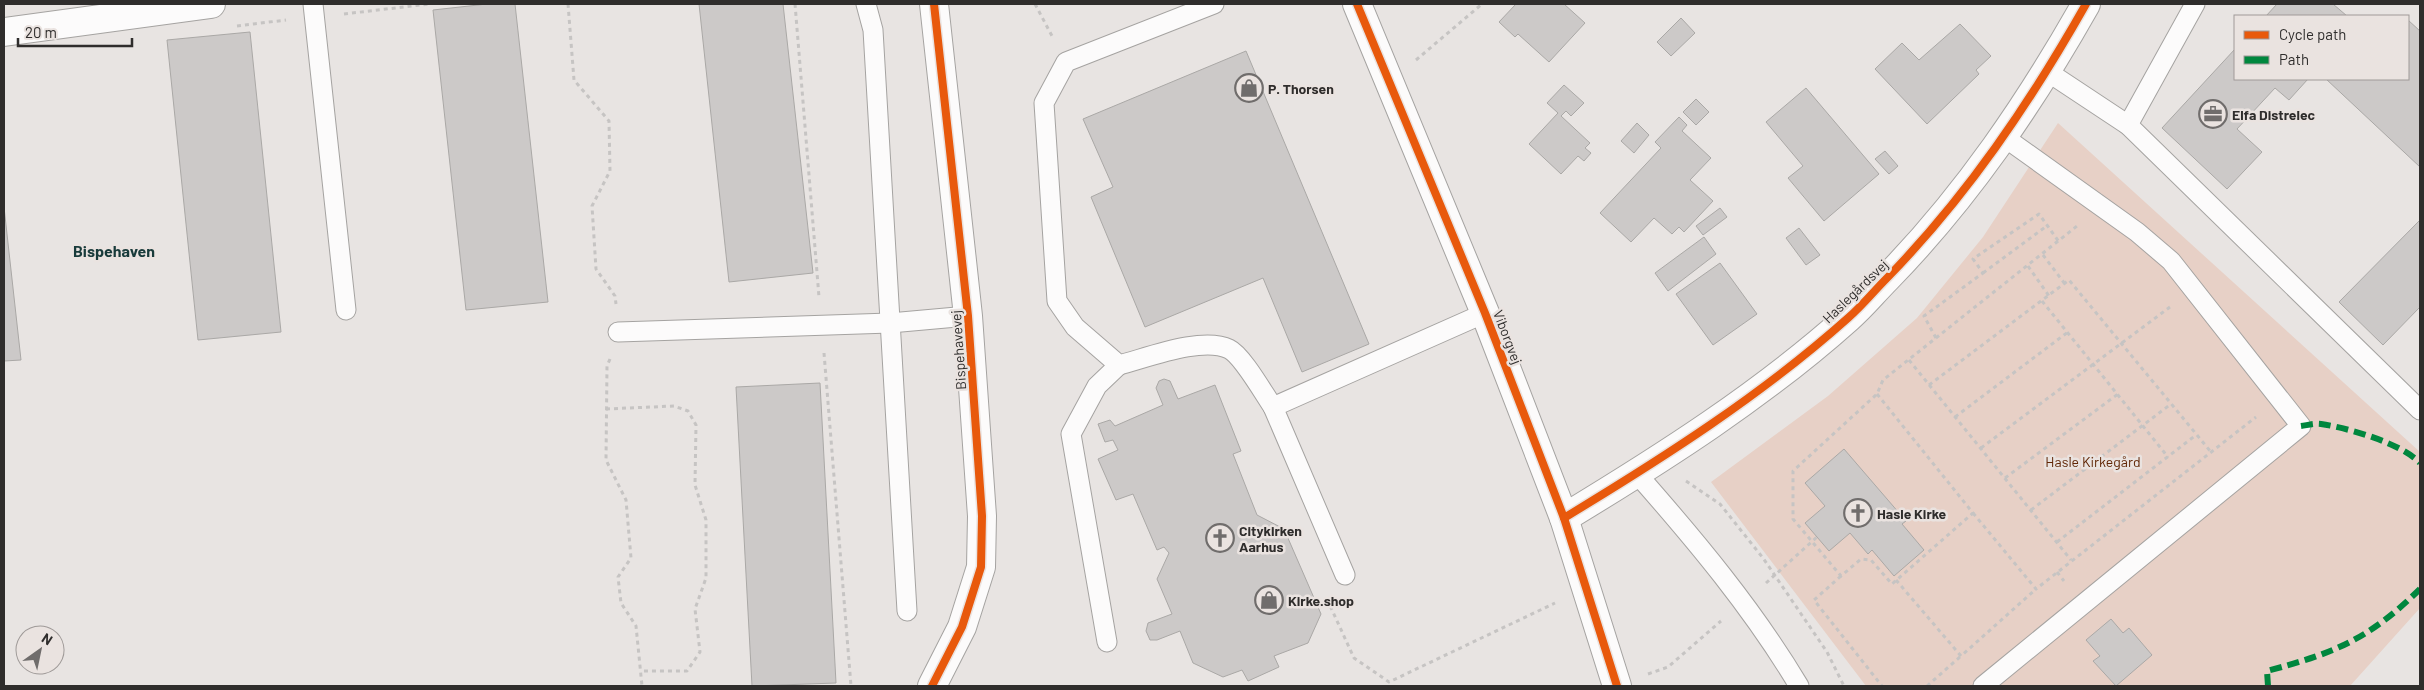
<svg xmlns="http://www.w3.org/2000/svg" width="2424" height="690" viewBox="0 0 2424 690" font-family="Barlow,sans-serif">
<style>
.green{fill:#e7d0c6}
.building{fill:#ccc9c8;stroke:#aaa8a6}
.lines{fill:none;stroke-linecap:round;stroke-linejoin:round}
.service-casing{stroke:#a5a3a1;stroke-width:21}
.minor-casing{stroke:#a5a3a1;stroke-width:30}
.tertiary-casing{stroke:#a5a3a1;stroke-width:30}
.path{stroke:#c6c4c3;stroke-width:3;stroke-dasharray:4 4;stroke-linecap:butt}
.service{stroke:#fcfbfb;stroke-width:19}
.minor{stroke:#fcfbfb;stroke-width:28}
.tertiary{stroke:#fcfbfb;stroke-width:28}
.quiet{stroke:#00873e;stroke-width:6;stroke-dasharray:12 6;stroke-linecap:butt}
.cycleway-casing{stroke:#eae3e0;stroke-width:11}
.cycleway{stroke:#e8590c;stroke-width:8}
.labels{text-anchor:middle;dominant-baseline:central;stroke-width:5;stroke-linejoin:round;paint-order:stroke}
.poi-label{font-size:14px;font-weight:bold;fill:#2f2d2c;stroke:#eae3e0;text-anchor:start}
.street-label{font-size:14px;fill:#2f2d2c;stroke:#eae3e0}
.park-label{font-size:14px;fill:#602605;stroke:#eae3e0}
.quarter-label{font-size:16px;font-weight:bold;fill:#193b3b;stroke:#eae3e0}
</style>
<rect width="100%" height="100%" fill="#e8e4e2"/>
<polygon class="green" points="2058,123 2420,452 2420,608 2350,686 1866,686 1711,482 1828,396 1917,318 1983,237"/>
<g class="building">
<polygon points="487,4 515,4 548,302 466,310 433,10"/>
<polygon points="699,4 783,4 813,273 729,282"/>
<polygon points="1516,4 1564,4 1585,23 1549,62 1518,34 1515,37 1499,22"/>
<polygon points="2277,4 2333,4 2347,16 2266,16"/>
<polygon points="1681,18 1695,33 1671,56 1657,42"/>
<polygon points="2408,20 2420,31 2420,167 2326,79 2408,79"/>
<polygon points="1960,24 1991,56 1976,70 1979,74 1927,124 1875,69 1902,43 1919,60"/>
<polygon points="250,32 281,332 198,340 167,40"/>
<polygon points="2235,49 2235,79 2308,79 2289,100 2275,88 2237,129 2262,152 2227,189 2162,128"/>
<polygon points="1246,51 1369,344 1302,372 1263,278 1145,327 1091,197 1113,187 1083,119"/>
<polygon points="1564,85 1584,103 1571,116 1566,111 1561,116 1590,143 1585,148 1591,153 1584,161 1578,156 1561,174 1529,144 1558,113 1547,103"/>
<polygon points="1806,88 1879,174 1824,221 1788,178 1803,166 1766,122"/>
<polygon points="1696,99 1709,112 1696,125 1683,112"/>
<polygon points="1679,117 1687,125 1682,131 1711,158 1690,180 1713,201 1684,232 1679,227 1672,234 1654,218 1631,242 1600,213 1661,148 1655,142"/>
<polygon points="1637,123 1649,135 1634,153 1621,141"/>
<polygon points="1885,151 1898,166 1889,174 1875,159"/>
<polygon points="4,207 21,360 4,361"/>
<polygon points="1720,208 1727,217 1703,235 1696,226"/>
<polygon points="2420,220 2420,307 2383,345 2339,302"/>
<polygon points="1799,228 1820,255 1806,265 1786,238"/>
<polygon points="1704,237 1716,254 1668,291 1655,273"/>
<polygon points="1720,263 1757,314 1713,345 1676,294"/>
<polygon points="1164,379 1170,381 1178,399 1215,385 1241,451 1233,454 1257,515 1284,529 1321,614 1308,643 1274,656 1279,667 1248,681 1242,670 1223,677 1193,663 1180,631 1157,640 1150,640 1146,631 1148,623 1172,614 1157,579 1169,553 1164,547 1157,550 1133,494 1116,500 1098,459 1118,450 1113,440 1105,442 1098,424 1110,420 1115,426 1163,405 1156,388 1159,381"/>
<polygon points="820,383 836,683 752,686 736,387"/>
<polygon points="1844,449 1906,521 1902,524 1924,550 1894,576 1872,550 1868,554 1850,533 1829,551 1805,523 1825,506 1805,483"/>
<polygon points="2111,619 2123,633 2129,628 2152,655 2116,686 2093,661 2100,656 2086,640"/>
</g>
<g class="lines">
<defs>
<g id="service">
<polyline points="313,4 346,310"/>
<polyline points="866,4 873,30 907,611"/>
<path d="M1214,4l-148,58 -22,41 13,198 18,26 44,38c28,-7 83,-29 110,-16 13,6 35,45 44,58l212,-94"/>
<polyline points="2048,72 2128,125 2420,410"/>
<polyline points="2128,125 2195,4"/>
<polyline points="618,332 890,323 968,316"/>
<polyline points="1273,407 1345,575"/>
<path d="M1637,474c59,67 116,135 162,212"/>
<polyline points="1107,642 1071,434 1097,386 1119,365"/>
<polyline points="1983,686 2301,426 2171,261 2137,232 2004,137"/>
</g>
<g id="minor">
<polyline points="4,32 211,4"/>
<path d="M1564,518c99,-60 198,-123 284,-200 14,-12 26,-27 39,-40 80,-82 143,-175 199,-274"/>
<polyline points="932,686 962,627 981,567 982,516 968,316 934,4"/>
</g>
<polyline id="tertiary" points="1357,4 1485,313 1564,518 1617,686"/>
</defs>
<use href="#service" class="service-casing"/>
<use href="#minor" class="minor-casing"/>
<use href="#tertiary" class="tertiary-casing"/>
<g class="path">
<polyline points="568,4 574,80 609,121 610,171 592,206 596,269 615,296 616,304"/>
<polyline points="795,4 819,297"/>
<polyline points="1035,4 1052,36"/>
<polyline points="344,14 429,4"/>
<polyline points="237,26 286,20"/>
<polyline points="1416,60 1482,4"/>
<polyline points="2043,255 2065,284"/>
<polyline points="2028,266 2049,296"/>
<polyline points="1983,273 2048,225"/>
<polyline points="2042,301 2168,457"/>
<polyline points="1936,338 1924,316 1983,273 1973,259 2039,214 2059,242"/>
<polyline points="824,353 851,686"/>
<polyline points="610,359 607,366 606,460 626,500 631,558 618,577 621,603 636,626 642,686"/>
<polyline points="1909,360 2071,560"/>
<polyline points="1929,385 2069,280 2211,452"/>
<polyline points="1877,394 1973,513 1892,584 1871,560 1861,559 1841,576 1793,519 1793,471 1877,394 1883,380 2077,226"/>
<polyline points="606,409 674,406 688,411 696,425 695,485 706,520 706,578 695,609 700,652 687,671 640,671"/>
<polyline points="1955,417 2068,332"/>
<polyline points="1981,448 2170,307"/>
<polyline points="2005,478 2118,394"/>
<polyline points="1686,481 1720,504 1763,558 1827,652 1844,686"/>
<polyline points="2031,510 2171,404"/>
<polyline points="1973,513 2036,589 2256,417"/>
<polyline points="2057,542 2196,435"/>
<polyline points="2057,572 2064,581"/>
<polyline points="1841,576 1814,600 1882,686"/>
<polyline points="1896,580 1961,656 2036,589"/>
<polyline points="1766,583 1817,537"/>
<polyline points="1327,599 1354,658 1389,682 1555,603"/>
<polyline points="1648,674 1668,667 1721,621"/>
<polyline points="1927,686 1961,656"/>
</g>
<use href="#service" class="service"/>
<use href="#minor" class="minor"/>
<use href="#tertiary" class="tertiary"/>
<g class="quiet">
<path d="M2301,426c7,-1 14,-3 20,-2 27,4 80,19 99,39"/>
<path d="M2268,686l-1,-15c68,-18 102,-32 153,-82"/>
</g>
<defs>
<g id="cycleway">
<polyline points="1357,4 1485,313 1564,518 1617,686"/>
<path d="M1564,518c99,-60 198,-123 284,-200 14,-12 26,-27 39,-40 80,-82 143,-175 199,-274"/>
<polyline points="932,686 962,627 981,567 982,516 968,316 934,4"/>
</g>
</defs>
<use href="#cycleway" class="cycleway-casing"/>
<use href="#cycleway" class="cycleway"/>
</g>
<defs>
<symbol id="shop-ring" viewBox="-11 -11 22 22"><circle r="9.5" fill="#eae3e0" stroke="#706d6c" stroke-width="1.5"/><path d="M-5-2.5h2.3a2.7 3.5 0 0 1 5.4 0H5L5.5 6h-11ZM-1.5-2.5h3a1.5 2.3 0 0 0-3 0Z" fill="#706d6c"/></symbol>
<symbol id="office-ring" viewBox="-11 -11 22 22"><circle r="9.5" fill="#eae3e0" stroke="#706d6c" stroke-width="1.5"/><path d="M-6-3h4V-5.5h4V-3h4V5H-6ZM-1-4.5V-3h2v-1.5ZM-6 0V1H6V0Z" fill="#706d6c"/></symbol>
<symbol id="church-ring" viewBox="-11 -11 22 22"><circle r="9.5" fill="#eae3e0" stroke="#706d6c" stroke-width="1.5"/><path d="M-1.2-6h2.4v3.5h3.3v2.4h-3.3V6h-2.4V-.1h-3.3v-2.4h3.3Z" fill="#706d6c"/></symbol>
</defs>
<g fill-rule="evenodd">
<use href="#shop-ring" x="1233" y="72" width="32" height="32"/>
<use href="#office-ring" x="2197" y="98" width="32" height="32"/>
<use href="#church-ring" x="1842" y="497" width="32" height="32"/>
<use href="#church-ring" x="1204" y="522" width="32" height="32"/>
<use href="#shop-ring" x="1253" y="584" width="32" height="32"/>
</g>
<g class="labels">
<g class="poi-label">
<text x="1268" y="88">P. Thorsen</text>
<text x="2232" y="114">Elfa Distrelec</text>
<text x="1877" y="513">Hasle Kirke</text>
<text x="1239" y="530">Citykirken<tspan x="1239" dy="16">Aarhus</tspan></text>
<text x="1288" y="600">Kirke.shop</text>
</g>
<g class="street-label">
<text transform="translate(1855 291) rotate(-44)">Haslegårdsvej</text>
<text transform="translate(1508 337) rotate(69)">Viborgvej</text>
<text transform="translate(958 350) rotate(-94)">Bispehavevej</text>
</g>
<g class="park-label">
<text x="2093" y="461">Hasle Kirkegård</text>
</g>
<g class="quarter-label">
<text x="114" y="250">Bispehaven</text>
</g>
</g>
<rect width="2424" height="690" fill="none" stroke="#2f2d2c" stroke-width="10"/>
<rect x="2234" y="15" width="175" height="65" fill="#eae3e0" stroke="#9f9a98"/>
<rect x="2244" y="31" width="25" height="8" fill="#e8590c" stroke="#9f9a98"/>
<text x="2279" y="40" font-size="15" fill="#2f2d2c">Cycle path</text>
<rect x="2244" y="56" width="25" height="8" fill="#00873e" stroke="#9f9a98"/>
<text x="2279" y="65" font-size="15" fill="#2f2d2c">Path</text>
<g transform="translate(40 650) rotate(33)"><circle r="24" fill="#eae3e0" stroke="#9f9a98"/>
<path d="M0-4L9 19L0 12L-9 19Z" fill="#706d6c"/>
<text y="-8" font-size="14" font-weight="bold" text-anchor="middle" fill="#2f2d2c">N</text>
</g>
<path d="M18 38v8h114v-8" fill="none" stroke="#2f2d2c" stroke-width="2.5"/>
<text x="25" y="38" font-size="15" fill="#2f2d2c" stroke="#eae3e0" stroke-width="4" paint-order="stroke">20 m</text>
</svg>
